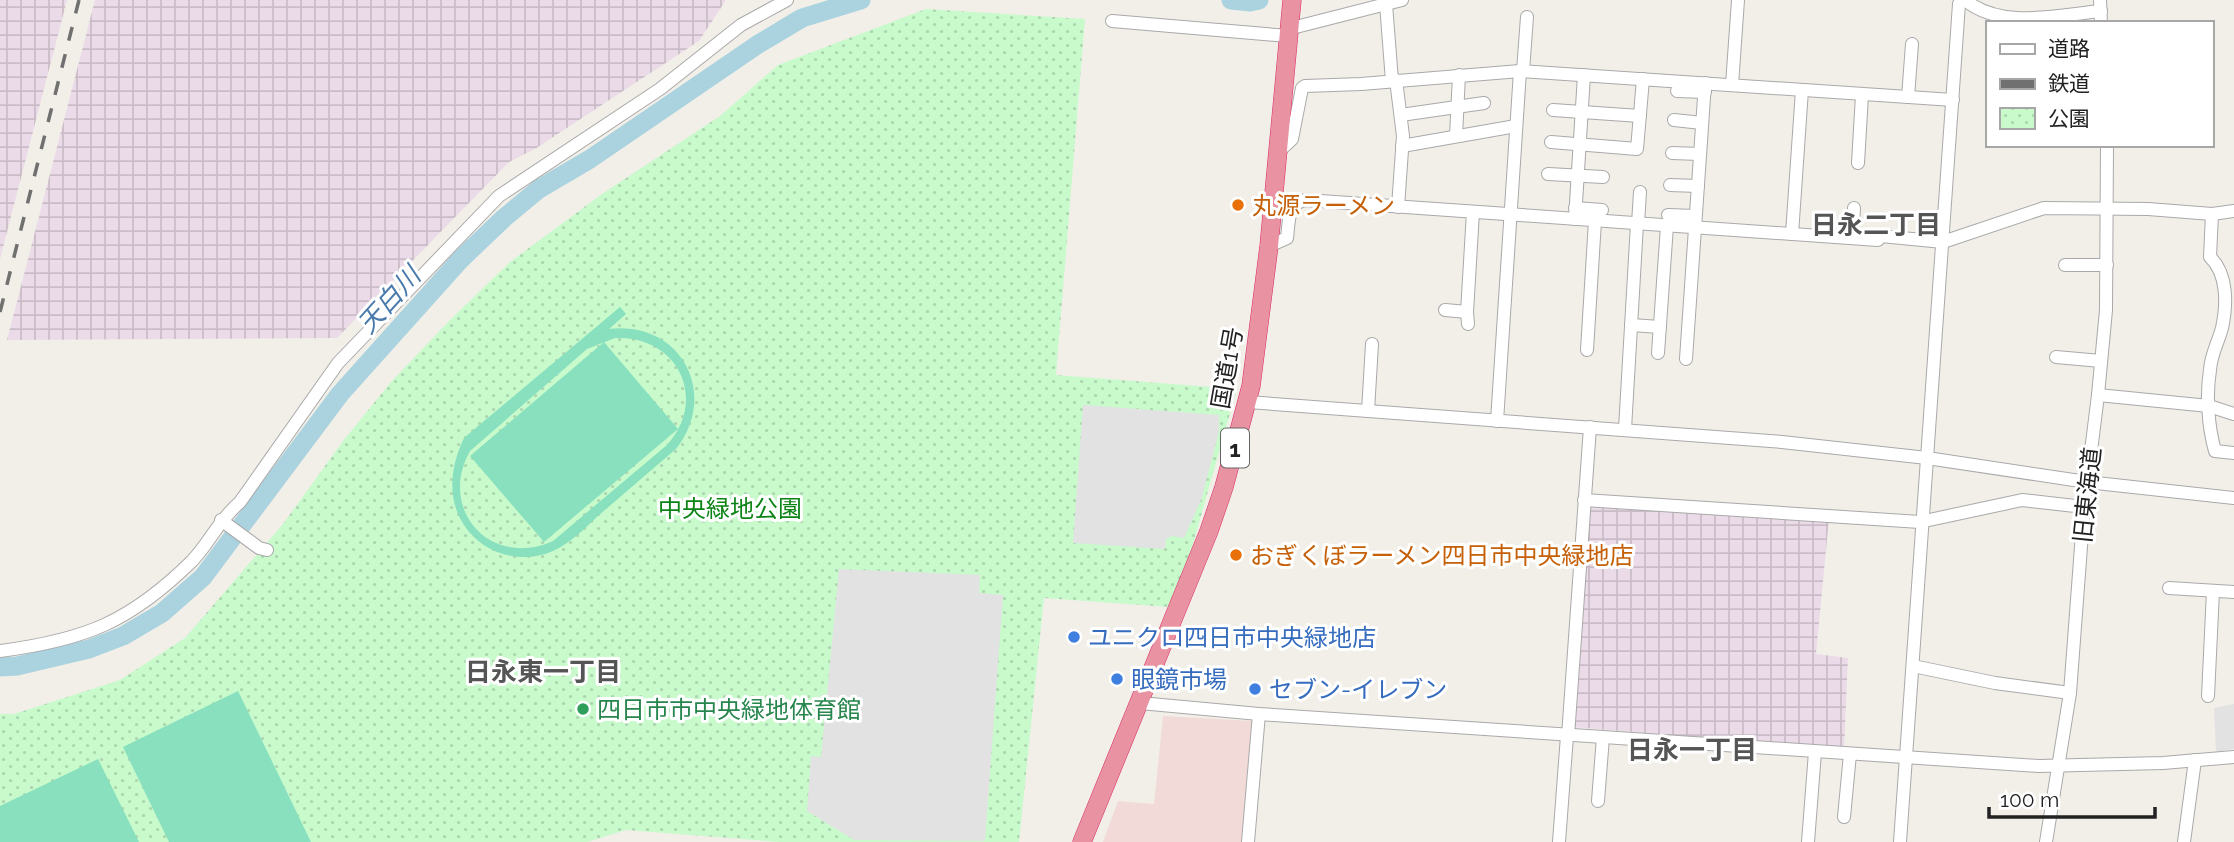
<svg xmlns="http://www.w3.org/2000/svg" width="2234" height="842" viewBox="0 0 2234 842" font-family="Raleway,'Noto Sans JP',sans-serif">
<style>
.commercial{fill:#f2dad9}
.industrial{fill:url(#industrial-grid)}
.park{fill:url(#park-dots)}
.pitch{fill:#88e0be;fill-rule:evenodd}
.parking{fill:#e2e2e2}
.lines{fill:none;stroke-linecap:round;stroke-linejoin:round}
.river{stroke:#aad3df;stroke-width:19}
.minor-casing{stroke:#a9a9a9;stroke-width:14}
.highway-casing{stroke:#dc2a67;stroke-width:19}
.minor{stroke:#fff;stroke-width:12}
.highway{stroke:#e892a2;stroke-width:18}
.rail{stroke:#707070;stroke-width:3.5;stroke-dasharray:14 14;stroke-linecap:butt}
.food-dot{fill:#e8710a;stroke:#fff;stroke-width:2.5}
.shop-dot{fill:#3f7fe0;stroke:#fff;stroke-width:2.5}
.leisure-dot{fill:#2e9e5b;stroke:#fff;stroke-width:2.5}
.labels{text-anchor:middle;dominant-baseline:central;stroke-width:6;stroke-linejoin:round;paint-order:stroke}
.shield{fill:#fff;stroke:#646464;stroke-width:2}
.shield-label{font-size:23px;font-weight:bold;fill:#222}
.food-label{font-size:24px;fill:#c56008;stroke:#fff;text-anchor:start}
.street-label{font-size:24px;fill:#222;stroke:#fff}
.park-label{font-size:24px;fill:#0c8416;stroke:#fff}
.shop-label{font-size:24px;fill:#366cbe;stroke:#fff;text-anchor:start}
.leisure-label{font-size:24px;fill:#27864d;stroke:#fff;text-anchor:start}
.neighbourhood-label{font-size:26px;font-weight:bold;fill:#555;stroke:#fff}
.water-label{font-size:26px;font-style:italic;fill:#4a7aab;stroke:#fff}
</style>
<defs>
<pattern id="industrial-grid" width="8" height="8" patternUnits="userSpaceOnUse" patternTransform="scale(1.75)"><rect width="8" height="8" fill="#ebdbe8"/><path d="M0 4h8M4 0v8" fill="none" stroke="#c9bcc7"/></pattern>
<pattern id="park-dots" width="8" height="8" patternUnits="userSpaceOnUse" patternTransform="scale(1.75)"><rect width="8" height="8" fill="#c8facc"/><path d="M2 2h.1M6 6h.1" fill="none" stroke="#acd6af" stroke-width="1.8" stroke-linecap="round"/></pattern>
</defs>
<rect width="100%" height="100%" fill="#f2efe9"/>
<polygon class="commercial" points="1163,716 1253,721 1243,842 1103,842 1118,801 1154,804"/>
<g class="industrial">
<polygon points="0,0 67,0 0,259"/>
<polygon points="95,0 726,0 699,41 535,149 509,162 337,338 7,340"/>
<polygon points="1588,503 1829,519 1816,654 1848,658 1844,749 1572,727"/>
</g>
<polygon class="park" points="926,9 1085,19 1056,375 1237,389 1185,572 1169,607 1044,598 1019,842 779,842 626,830 587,842 0,842 0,714 14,714 120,680 185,638 283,524 343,441 391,382 449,321 510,262 602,194 720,116 778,65"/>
<g class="pitch">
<path d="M620,307l6,7 -17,15c71,-9 111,64 67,120 -26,22 -51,44 -77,66 -14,13 -28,28 -46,36 -32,14 -70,3 -89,-26 -18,-27 -13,-60 0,-87zM615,338c62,-3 94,60 52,107l-114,96c-62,28 -116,-31 -83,-90l117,-102z"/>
<polygon points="604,342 678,429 544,542 470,456"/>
<polygon points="238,691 311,842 169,842 123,747"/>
<polygon points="98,759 139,842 0,842 0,806"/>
</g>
<g class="parking">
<polygon points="1083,405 1219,415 1219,432 1201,500 1184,538 1172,536 1166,539 1165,549 1073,543"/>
<polygon points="839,569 980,575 979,593 1003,595 985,841 854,840 807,811 811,756 821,757"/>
<polygon points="2234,704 2234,749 2216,752 2214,708"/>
</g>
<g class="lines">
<g class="river">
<polyline points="1231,0 1250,2 1259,0"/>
<polyline points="0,667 17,666 89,649 123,636 162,613 203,577 340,394 461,259 504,218 539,189 590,159 757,45 802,18 861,0"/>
</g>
<defs>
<g id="minor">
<path d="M1965,0c37,30 92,15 136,11"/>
<polyline points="2100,0 2101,23"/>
<polyline points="1386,4 1392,81"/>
<polyline points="1112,21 1288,36"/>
<polyline points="1288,29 1402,0"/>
<polyline points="1523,71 1527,17"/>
<polyline points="1396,80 1403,136 1398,207"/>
<polyline points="1732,85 1738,0"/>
<polyline points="1677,91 1705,92"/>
<polyline points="1908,97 1912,44"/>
<polyline points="1553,110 1640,116"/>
<polyline points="1401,115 1484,103"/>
<polyline points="1674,120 1702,123"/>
<polyline points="1456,136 1459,75"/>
<polyline points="1551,142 1637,149 1643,79"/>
<polyline points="1402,146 1516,126"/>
<polyline points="1278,152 1292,139 1302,88 1305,86 1361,84 1520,71 1953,100"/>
<polyline points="1672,153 1700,154"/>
<polyline points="1858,163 1862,95"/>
<polyline points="1548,174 1603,177"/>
<polyline points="1670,185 1698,186"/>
<polyline points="1575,208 1602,210"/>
<path d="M2212,214l-2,43c18,17 17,48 12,71 -4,15 -11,26 -12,42 -4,25 -2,56 5,81l19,2"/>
<polyline points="1668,215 1695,216"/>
<polyline points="1575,219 1584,75"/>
<polyline points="1638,224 1640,192"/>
<polyline points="1792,234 1802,90"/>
<polyline points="1852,238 1854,208"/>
<path d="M1269,246l18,-8c2,-15 0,-36 19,-38l572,40 3,-4 62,6 101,-34 104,1 64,5 22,-3"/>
<polyline points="2065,265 2107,265"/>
<polyline points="1445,310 1467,312 1468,324"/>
<polyline points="1467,312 1473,212"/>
<polyline points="1631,325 1660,327"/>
<polyline points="1587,350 1595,221"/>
<polyline points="1658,353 1667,226"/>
<polyline points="2056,357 2101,361"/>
<polyline points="1686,359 1705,83"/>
<polyline points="2098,395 2209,406 2234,414"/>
<polyline points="1248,402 1782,442 1927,458 2087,482 2234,498"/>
<polyline points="1368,411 1372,344"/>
<polyline points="1497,421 1520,71"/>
<polyline points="1625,429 1637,224"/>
<polyline points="1584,500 1920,522 2022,500 2084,507"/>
<polyline points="221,520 259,548 267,550"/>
<polyline points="2169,588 2234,592"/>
<path d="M0,651c85,-11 130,-29 192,-90 18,-19 26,-40 48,-59l98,-139 161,-167 161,-107 81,-64 46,-25"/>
<polyline points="1913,666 1995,683 2070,693"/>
<polyline points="2208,696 2213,591"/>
<polyline points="1140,703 1259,714 2039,766 2163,763 2234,757"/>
<polyline points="1568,736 1590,427"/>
<polyline points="1598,801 1603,737"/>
<polyline points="1844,817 1850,754"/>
<polyline points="1248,842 1259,714"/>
<polyline points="1559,842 1567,736"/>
<polyline points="1808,842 1815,752"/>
<polyline points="1900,842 1959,4 1961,0"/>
<polyline points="2046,842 2070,693 2084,507 2098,395 2106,310 2107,145"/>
<polyline points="2184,842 2195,760"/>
</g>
<polyline id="highway" points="1082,842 1209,531 1224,487 1251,386 1269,246 1292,0"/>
</defs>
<use href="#minor" class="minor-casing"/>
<use href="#highway" class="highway-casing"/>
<use href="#minor" class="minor"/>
<use href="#highway" class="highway"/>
<polyline class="rail" points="0,312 79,0"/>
</g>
<g class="food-dot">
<circle cx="1238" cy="205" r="7"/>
<circle cx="1236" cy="555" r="7"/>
</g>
<g class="shop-dot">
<circle cx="1074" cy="637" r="7"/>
<circle cx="1117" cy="679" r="7"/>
<circle cx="1255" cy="689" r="7"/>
</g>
<circle class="leisure-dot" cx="583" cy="709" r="7"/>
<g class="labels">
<rect class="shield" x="1221" y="428.5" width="28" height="39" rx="5"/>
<g class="shield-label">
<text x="1235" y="448">1</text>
</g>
<g class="food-label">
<text x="1252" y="205">丸源ラーメン</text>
<text x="1250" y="555">おぎくぼラーメン四日市中央緑地店</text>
</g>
<g class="street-label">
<text transform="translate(1227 368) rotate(-80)">国道1号</text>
<text transform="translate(2087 495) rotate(-84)">旧東海道</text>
</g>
<g class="park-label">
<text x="730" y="508">中央緑地公園</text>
</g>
<g class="shop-label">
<text x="1088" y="637">ユニクロ四日市中央緑地店</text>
<text x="1131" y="679">眼鏡市場</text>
<text x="1269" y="689">セブン-イレブン</text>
</g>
<g class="leisure-label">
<text x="597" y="709">四日市市中央緑地体育館</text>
</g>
<g class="neighbourhood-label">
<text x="1876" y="225">日永二丁目</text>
<text x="543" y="672">日永東一丁目</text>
<text x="1692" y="750">日永一丁目</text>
</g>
<g class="water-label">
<text transform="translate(389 300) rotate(-48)">天白川</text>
</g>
</g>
<rect x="1986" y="21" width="228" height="126" fill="#ffffff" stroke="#a7a7a7" stroke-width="2"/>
<rect x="2000" y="44" width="35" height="10" fill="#ffffff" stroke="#a7a7a7" stroke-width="2"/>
<text x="2048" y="56" font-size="21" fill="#222222">道路</text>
<rect x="2000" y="79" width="35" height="10" fill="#707070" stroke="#a7a7a7" stroke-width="2"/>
<text x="2048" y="91" font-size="21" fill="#222222">鉄道</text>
<rect x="2000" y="108" width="35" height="21" fill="url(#park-dots)" stroke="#a7a7a7" stroke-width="2"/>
<text x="2048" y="126" font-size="21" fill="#222222">公園</text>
<path d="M1989 807v10h166v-10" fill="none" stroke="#222222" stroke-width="3.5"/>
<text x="2000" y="807" font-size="21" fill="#222222" stroke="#ffffff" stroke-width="5" paint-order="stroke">100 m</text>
</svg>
